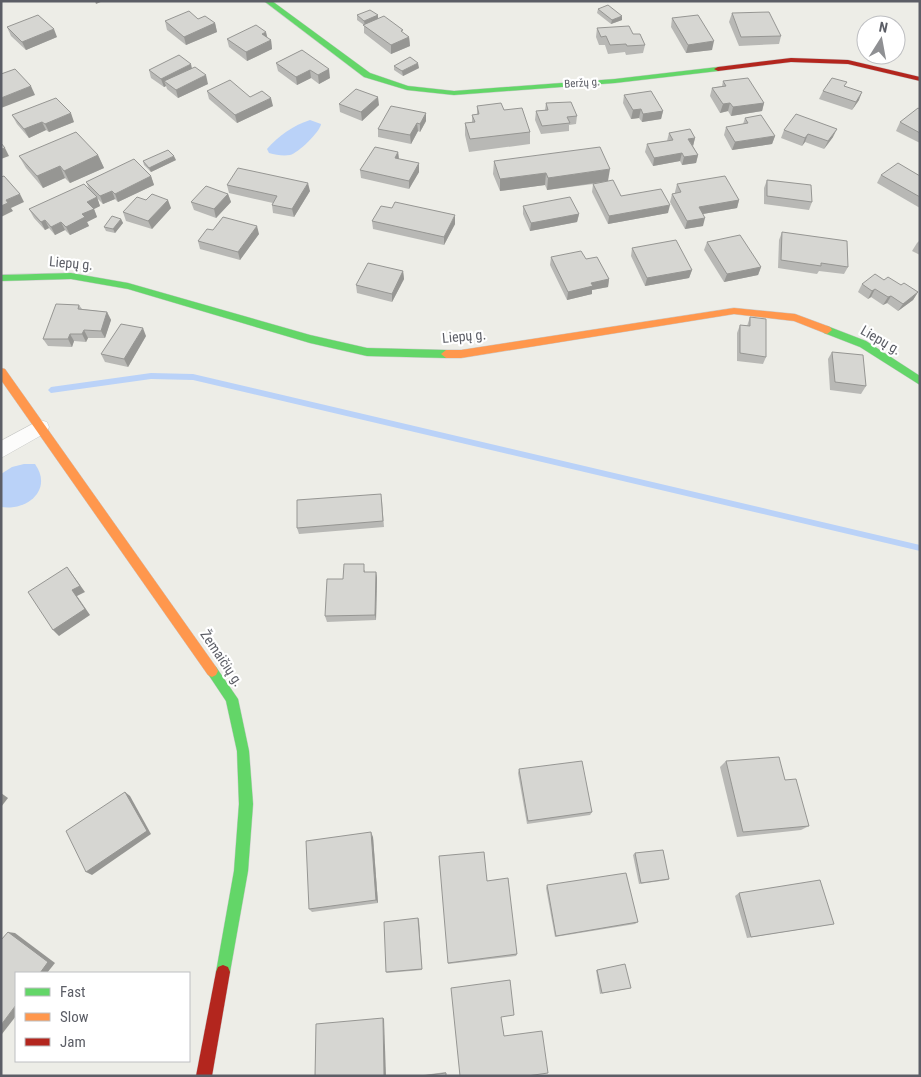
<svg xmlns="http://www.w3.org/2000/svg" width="921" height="1077" viewBox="0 0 921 1077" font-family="'Roboto Condensed',sans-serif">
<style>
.water{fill:#bad2f8}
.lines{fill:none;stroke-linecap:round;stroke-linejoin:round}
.stream{fill:#bad2f8;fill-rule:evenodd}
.street-casing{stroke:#cacbc9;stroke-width:1}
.fast-casing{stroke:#cbcbcb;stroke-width:1}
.slow-casing{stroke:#cbcbcb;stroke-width:1}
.jam-casing{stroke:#cbcbcb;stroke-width:1}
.street{fill:#fcfcfb;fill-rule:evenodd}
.fast{fill:#63d668;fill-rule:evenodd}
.slow{fill:#ff974d;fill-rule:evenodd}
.jam{fill:#b3261e;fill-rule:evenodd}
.wall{fill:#b8b8b5}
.shaded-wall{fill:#969693}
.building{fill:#d6d6d2;stroke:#969693}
.labels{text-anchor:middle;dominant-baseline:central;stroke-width:4.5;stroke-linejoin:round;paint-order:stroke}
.far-street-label{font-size:11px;fill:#5c5e66;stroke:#fff}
.street-label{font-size:14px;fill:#5c5e66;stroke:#fff}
</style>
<rect width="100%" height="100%" fill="#edede7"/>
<g class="water">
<path d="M310,120l11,4c-1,8 -23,29 -31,31 -7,1 -14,0 -21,-2l-2,-4c11,-13 27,-24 43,-29z"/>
<path d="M24,464h11c18,25 -7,47 -34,43v-33l11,-7z"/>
</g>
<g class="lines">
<polygon class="stream" points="151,373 193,374 920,545 920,551 193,380 151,379 51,393 48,390 51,387"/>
<defs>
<polygon id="street" points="40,420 47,422 49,427 47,432 1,458 1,441"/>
<g id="fast">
<polygon points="264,1 272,1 370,73 408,86 454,91 615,79 718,67 722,69 718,71 615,83 454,95 407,90 364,77"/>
<polygon points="71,273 128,283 310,335 367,348 446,350 451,354 446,358 367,356 310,343 128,289 71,279 1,281 1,275"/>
<polygon points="827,326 866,341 920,376 920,385 860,347 824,333 822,330 824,327"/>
<polygon points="212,665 216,667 238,699 249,751 253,804 248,871 230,972 228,977 223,979 218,977 216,972 234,871 239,804 237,751 226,701 206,671 208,667"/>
</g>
<g id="slow">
<polygon points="734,308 795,314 830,327 832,330 827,334 794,321 734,314 461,358 446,358 441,354 446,350 461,350"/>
<polygon points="1,368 5,369 216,667 218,671 216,675 212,677 208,675 1,380"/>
</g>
<g id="jam">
<polygon points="791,58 848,60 920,77 920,81 848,64 791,62 718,71 714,69 718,67"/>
<polygon points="223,965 228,967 230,972 212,1076 196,1076 216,972 218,967"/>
</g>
</defs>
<use href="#street" class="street-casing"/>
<use href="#fast" class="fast-casing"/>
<use href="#slow" class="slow-casing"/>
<use href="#jam" class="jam-casing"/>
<use href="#street" class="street"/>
<use href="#fast" class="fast"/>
<use href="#slow" class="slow"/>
<use href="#jam" class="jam"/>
</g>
<g class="wall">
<polygon points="598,9 622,20 611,24 597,13"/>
<polygon points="732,13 781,36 779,44 739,46 729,22"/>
<polygon points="357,15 378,15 378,18 403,33 409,37 410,46 391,54 364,33 364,25 357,20"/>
<polygon points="672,18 712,50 686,53 671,27"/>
<polygon points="198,19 215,23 217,32 186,45 167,30 165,21"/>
<polygon points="7,27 57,37 26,50 11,36"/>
<polygon points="597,28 633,34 645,45 643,53 626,55 625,52 608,54 605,45 599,45 596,37"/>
<polygon points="267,38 271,40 272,49 247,61 229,47 227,39"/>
<polygon points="302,50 330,78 319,84 311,78 297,85 278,71 276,63"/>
<polygon points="394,66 419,68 403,76 394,70"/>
<polygon points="192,68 208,84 178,98 167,89 166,86 164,87 151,78 149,70"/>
<polygon points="723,81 764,103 762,111 731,116 728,111 720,113 710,96 712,88 722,86"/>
<polygon points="845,86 859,100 852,110 819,99 823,91"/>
<polygon points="207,91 250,97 273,106 237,123 209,99"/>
<polygon points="624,95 663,111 661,119 642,122 639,118 631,119 623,103"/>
<polygon points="546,103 577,116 576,124 569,125 569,131 541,134 535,120 536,111 545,110"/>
<polygon points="339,104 379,105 362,121 340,112"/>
<polygon points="477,106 504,110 530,132 530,144 469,152 465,135 465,123 472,122 472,115 477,114"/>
<polygon points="920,109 920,143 896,131 900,122"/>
<polygon points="12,115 74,122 49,132 46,130 29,138 17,124"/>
<polygon points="745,118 775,136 772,144 732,150 724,135 726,127 743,124"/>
<polygon points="426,121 420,132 418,131 411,144 378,137 378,129"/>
<polygon points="784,130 833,137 824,149 805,142 802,146 781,138"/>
<polygon points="669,133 695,138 693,146 698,155 696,163 682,165 680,161 653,166 645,152 647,144 667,141"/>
<polygon points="398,152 399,159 419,172 409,189 361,178 360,170"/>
<polygon points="98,155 104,168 70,183 65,178 43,188 26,168 19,156"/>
<polygon points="176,160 151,172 144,165 143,161"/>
<polygon points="494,161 608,181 621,196 668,213 608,224 592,192 593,184 547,190 545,185 500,191 493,174"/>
<polygon points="881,175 920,176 920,208 877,183"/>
<polygon points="151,176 154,185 118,202 115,199 103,204 97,198 100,206 94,209 97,217 87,222 89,226 70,235 65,230 55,235 49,228 45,230 34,218 29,209 89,189 86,182"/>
<polygon points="767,180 812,202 809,210 764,204 764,188"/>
<polygon points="677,184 739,200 737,208 703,214 703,226 685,229 670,202 672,194 675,193 675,192"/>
<polygon points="227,185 310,191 294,217 273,213 272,205 273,203 229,193"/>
<polygon points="228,194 231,202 216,218 194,210 191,202"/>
<polygon points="523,206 579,214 577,222 530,231 523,214"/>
<polygon points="171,208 152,229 126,221 123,212"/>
<polygon points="121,219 123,223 115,233 106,231 104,227"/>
<polygon points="372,221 455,224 444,245 373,229"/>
<polygon points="213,230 259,234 240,260 200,249 198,241"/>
<polygon points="782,232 848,267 844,274 819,271 817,274 778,268 779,240"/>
<polygon points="920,240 920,255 912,251 917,243"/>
<polygon points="707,242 761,267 758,275 724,282 704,250"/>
<polygon points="632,248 692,270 689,278 645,286 631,256"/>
<polygon points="551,257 586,259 609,279 608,287 592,290 592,294 567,300 550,265"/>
<polygon points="403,271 404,279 392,302 357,293 356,285"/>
<polygon points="884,280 901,285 918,292 913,300 898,311 887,303 883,305 871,297 868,299 858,292 862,284"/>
<polygon points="79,305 82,309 107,312 111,320 105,338 88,338 86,342 74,341 72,347 48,346 43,339"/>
<polygon points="750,317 766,357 763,364 737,361 737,333 740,325 747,326"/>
<polygon points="146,336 128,367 105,362 101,354"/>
<polygon points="832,352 866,386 861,394 830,390 828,359"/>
<polygon points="382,501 384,527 299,534 297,528"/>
<polygon points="365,570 365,572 376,572 377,578 376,620 327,622 325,616 343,579"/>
<polygon points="726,761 785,780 809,826 801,830 737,837 720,767"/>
<polygon points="519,769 592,812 590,815 527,824 518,773"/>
<polygon points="373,837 378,903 312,912 309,909"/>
<polygon points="635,853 669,879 668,880 639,884 633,855"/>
<polygon points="487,881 517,954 516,956 448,964 448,963"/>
<polygon points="547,885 638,922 635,924 555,937 546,888"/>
<polygon points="739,893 834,924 829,925 747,938 735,896"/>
<polygon points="418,918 422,970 387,973 386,972"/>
<polygon points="596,970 597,970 631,988 600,994"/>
<polygon points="446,1072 446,1076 416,1076"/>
</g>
<g class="shaded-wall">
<polygon points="95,1 103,1 96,4"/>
<polygon points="378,15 378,20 365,26 364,21"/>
<polygon points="622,16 622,20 611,24 612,20"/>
<polygon points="215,23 217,32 186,45 184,37"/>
<polygon points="54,29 57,37 26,50 22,42"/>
<polygon points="266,32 268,40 262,34"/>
<polygon points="409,37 410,46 391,54 391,45"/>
<polygon points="271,40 272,49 247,61 246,52"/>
<polygon points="714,41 712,50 686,53 688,45"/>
<polygon points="418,63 419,68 403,76 402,71"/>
<polygon points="191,64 193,73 164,81 166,86 164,87 161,79"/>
<polygon points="329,69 330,78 319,84 318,75"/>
<polygon points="310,70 311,78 297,85 296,77"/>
<polygon points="206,75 208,84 178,98 176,90"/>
<polygon points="31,86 35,95 1,108 1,98"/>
<polygon points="862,92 859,100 852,110 856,102"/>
<polygon points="378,97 379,105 362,121 361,112"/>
<polygon points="271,98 273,106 237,123 235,115"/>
<polygon points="730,103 728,111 720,113 723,104"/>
<polygon points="764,103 762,111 731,116 733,107"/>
<polygon points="641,109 639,118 631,119 633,110"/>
<polygon points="663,111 661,119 642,122 643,114"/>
<polygon points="71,113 74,122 49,132 45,124"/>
<polygon points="426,113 426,121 420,132 420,124"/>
<polygon points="42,122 46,130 29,138 24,129"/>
<polygon points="417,123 418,131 411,144 410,135"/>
<polygon points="837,129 833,137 824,149 828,141"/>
<polygon points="808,134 805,142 802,146 805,138"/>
<polygon points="775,136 772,144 732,150 735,142"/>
<polygon points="695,138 693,146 688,139"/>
<polygon points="5,148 9,156 1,159 1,149"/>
<polygon points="398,152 399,160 395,158"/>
<polygon points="682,153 680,161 653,166 654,158"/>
<polygon points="98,155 104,168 70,183 64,171"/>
<polygon points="698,155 696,163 682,165 684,157"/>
<polygon points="174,156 176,160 151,172 149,168"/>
<polygon points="419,163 419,172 409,189 409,181"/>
<polygon points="60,166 65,178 43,188 37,176"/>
<polygon points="610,169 608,181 547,190 548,178"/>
<polygon points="546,173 545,185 500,191 500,179"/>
<polygon points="151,176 154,185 118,202 115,194"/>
<polygon points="308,183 310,191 294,217 292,209"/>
<polygon points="112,191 115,199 103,204 100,196"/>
<polygon points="20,194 24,202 11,208 13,211 1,217 1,206 6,200"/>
<polygon points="228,194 231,202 216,218 214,209"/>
<polygon points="97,197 100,206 94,209 97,217 87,222 89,226 70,235 66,227 82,214 87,202"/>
<polygon points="168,200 171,208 152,229 148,221"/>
<polygon points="739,200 737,208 697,215 699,207"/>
<polygon points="670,205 668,213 608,224 609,216"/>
<polygon points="579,214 577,222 530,231 531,223"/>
<polygon points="455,215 455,224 444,245 444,237"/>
<polygon points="705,218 703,226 685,229 687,221"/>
<polygon points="121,219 123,223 115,233 113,229"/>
<polygon points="45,220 49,228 45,230 41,222"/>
<polygon points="61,222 65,230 55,235 51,227"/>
<polygon points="257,226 259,234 240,260 238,252"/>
<polygon points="761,267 758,275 724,282 727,274"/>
<polygon points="692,270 689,278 645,286 647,278"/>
<polygon points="403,271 404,279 392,302 392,294"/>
<polygon points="609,279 608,287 592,290 592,294 567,300 568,292 591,283"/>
<polygon points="875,289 871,297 868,299 872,291"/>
<polygon points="918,292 913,300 898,311 903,304"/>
<polygon points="891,296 887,303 883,305 888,297"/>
<polygon points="107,312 111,320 105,338 101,331"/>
<polygon points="143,328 146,336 128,367 124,359"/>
<polygon points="84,330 88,338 86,342 82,334"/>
<polygon points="70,334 74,341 72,347 68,339"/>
<polygon points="67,567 85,592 77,596 90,615 59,636 53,630 72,590"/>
<polygon points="376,572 377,578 376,620 375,615"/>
<polygon points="125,792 130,796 151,834 92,875 86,872"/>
<polygon points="1,793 8,798 1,807"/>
<polygon points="371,832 373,837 378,903 376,900"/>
<polygon points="418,918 419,920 422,970 422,969"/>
<polygon points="8,932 15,933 55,963 47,973 40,973"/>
<polygon points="16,1005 16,1016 2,1034 1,1034 1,1025"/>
<polygon points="383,1018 384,1019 386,1076 384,1076"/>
</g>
<g class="building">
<polygon points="608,5 622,16 612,20 598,9"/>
<polygon points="370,10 378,15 364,21 357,15"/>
<polygon points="189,11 198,19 205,16 215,23 184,37 165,21"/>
<polygon points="769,12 781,36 741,37 732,13"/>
<polygon points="38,15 54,29 22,42 7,27"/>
<polygon points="698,15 714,41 688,45 672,18"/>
<polygon points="384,16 403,30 401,31 409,37 391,45 363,25"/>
<polygon points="256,25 266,32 262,34 271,40 246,52 227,39"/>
<polygon points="629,26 633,34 640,34 645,45 627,46 626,44 610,45 606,36 601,37 597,28"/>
<polygon points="302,50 329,69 318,75 310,70 296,77 276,63"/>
<polygon points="179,55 191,64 161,79 149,70"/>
<polygon points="410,57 418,63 402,71 394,66"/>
<polygon points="195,67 206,75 176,90 164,81"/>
<polygon points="15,69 31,86 1,98 1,74"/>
<polygon points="748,78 764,103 733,107 730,103 723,104 712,88 726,86 723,81"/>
<polygon points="832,78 847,82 844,86 862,92 856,102 823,91"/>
<polygon points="230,80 250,97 262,91 271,98 235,115 207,91"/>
<polygon points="356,89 378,97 361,112 339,104"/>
<polygon points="651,91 663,111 643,114 641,109 633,110 624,95"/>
<polygon points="56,98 71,113 45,124 42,122 24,129 12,115"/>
<polygon points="571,102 577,116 567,117 570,123 542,126 536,111 548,110 546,103"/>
<polygon points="501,103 504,110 522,108 530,132 470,139 465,123 475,122 472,115 479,114 477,106"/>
<polygon points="391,106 426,113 420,124 417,123 410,135 378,129"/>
<polygon points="918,108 920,109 920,133 900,122"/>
<polygon points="796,114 837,129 828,141 808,134 805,138 784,130"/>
<polygon points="761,115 775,136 735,142 726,127 748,123 745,118"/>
<polygon points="690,129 695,138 688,139 698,155 684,157 682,153 654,158 647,144 673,140 669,133"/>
<polygon points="76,132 98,155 64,171 60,166 37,176 19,156"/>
<polygon points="1,143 5,148 1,149"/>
<polygon points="375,147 398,152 395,158 419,163 409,181 360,170"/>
<polygon points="600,147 610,169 548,178 546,173 500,179 494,161"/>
<polygon points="168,150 174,156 149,168 143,161"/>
<polygon points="134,159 151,176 115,194 112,191 100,196 86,182"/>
<polygon points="898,163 920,176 920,197 881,175"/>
<polygon points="238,168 308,183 292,209 272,205 277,196 227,185"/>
<polygon points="4,176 20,194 6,200 8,203 1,206 1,177"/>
<polygon points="725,176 739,200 699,207 705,218 687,221 672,194 681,192 677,184"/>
<polygon points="613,180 621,196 661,189 670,205 609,216 593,184"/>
<polygon points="767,180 811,185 812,202 767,196"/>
<polygon points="84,184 97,197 87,202 94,209 82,214 85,217 66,227 61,222 51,227 45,220 41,222 29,209"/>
<polygon points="206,186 228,194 214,209 191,202"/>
<polygon points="152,194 168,200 148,221 123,212 137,197 146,200"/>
<polygon points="570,197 579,214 531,223 523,206"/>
<polygon points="395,202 455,215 444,237 372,221 381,206 392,208"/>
<polygon points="112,216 121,219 113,229 104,227"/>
<polygon points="223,217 257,226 238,252 198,241 207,229 213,230"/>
<polygon points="782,232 847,241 848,267 821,263 821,266 781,260"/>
<polygon points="740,235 761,267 727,274 707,242"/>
<polygon points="676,240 692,270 647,278 632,248"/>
<polygon points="581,251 586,259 597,257 609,279 591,283 593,286 568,292 551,257"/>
<polygon points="368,263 403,271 392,294 356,285"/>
<polygon points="875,274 884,280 888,277 901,285 904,283 918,292 903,304 891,296 888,297 875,289 872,291 862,284"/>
<polygon points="56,304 79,305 78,309 107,312 101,331 84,330 82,334 70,334 68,339 43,339"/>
<polygon points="750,317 766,319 766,357 740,353 740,325 750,326"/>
<polygon points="121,324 143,328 124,359 101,354"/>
<polygon points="832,352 863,355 866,386 835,382"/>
<polygon points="381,494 383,521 297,528 297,500"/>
<polygon points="344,564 364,564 364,572 376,572 375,615 325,616 327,579 343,579"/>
<polygon points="67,567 80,586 72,590 85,609 53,630 28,592"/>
<polygon points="779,757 785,780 796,779 809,826 743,832 726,761"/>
<polygon points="582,761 592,812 528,821 519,769"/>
<polygon points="125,792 147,831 86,872 66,831"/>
<polygon points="371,832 376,900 309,909 306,841"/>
<polygon points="663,850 669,879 641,883 635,853"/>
<polygon points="484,852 487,881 508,878 517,954 448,963 439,856"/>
<polygon points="626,873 638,922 556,936 547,885"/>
<polygon points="820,880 834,924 751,937 739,893"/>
<polygon points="418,918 422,969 386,972 384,922"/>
<polygon points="8,932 48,962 40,973 16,973 16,1005 1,1025 1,940"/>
<polygon points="625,964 631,988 602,993 597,970"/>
<polygon points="510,980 514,1015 501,1017 504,1036 542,1031 548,1073 527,1076 460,1076 451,988"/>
<polygon points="383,1018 384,1076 315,1076 316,1024"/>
<polygon points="446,1073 446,1076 422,1076"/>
</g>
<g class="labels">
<g class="far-street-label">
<text transform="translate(582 83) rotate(-4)">Beržų g.</text>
</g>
<g class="street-label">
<text transform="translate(71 263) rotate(5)">Liepų g.</text>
<text transform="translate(464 336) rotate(-5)">Liepų g.</text>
<text transform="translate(881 340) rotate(30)">Liepų g.</text>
<text transform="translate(222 658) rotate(56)">Žemaičių g.</text>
</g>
</g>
<rect width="921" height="1077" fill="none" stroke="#5c5e66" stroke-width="5"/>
<rect x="15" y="972" width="175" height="90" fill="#ffffff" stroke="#bebfc2"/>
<rect x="25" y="988" width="25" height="8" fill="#63d668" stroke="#bebfc2"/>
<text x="60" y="997" font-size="15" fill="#5c5e66">Fast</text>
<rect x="25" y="1013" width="25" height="8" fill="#ff974d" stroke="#bebfc2"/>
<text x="60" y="1022" font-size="15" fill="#5c5e66">Slow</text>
<rect x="25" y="1038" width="25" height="8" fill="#b3261e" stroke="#bebfc2"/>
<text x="60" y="1047" font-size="15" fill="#5c5e66">Jam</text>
<g transform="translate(881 40) rotate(11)"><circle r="24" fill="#ffffff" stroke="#bebfc2"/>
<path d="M0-4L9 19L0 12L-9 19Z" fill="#8f9093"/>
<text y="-8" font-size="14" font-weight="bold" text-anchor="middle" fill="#5c5e66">N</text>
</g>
</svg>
